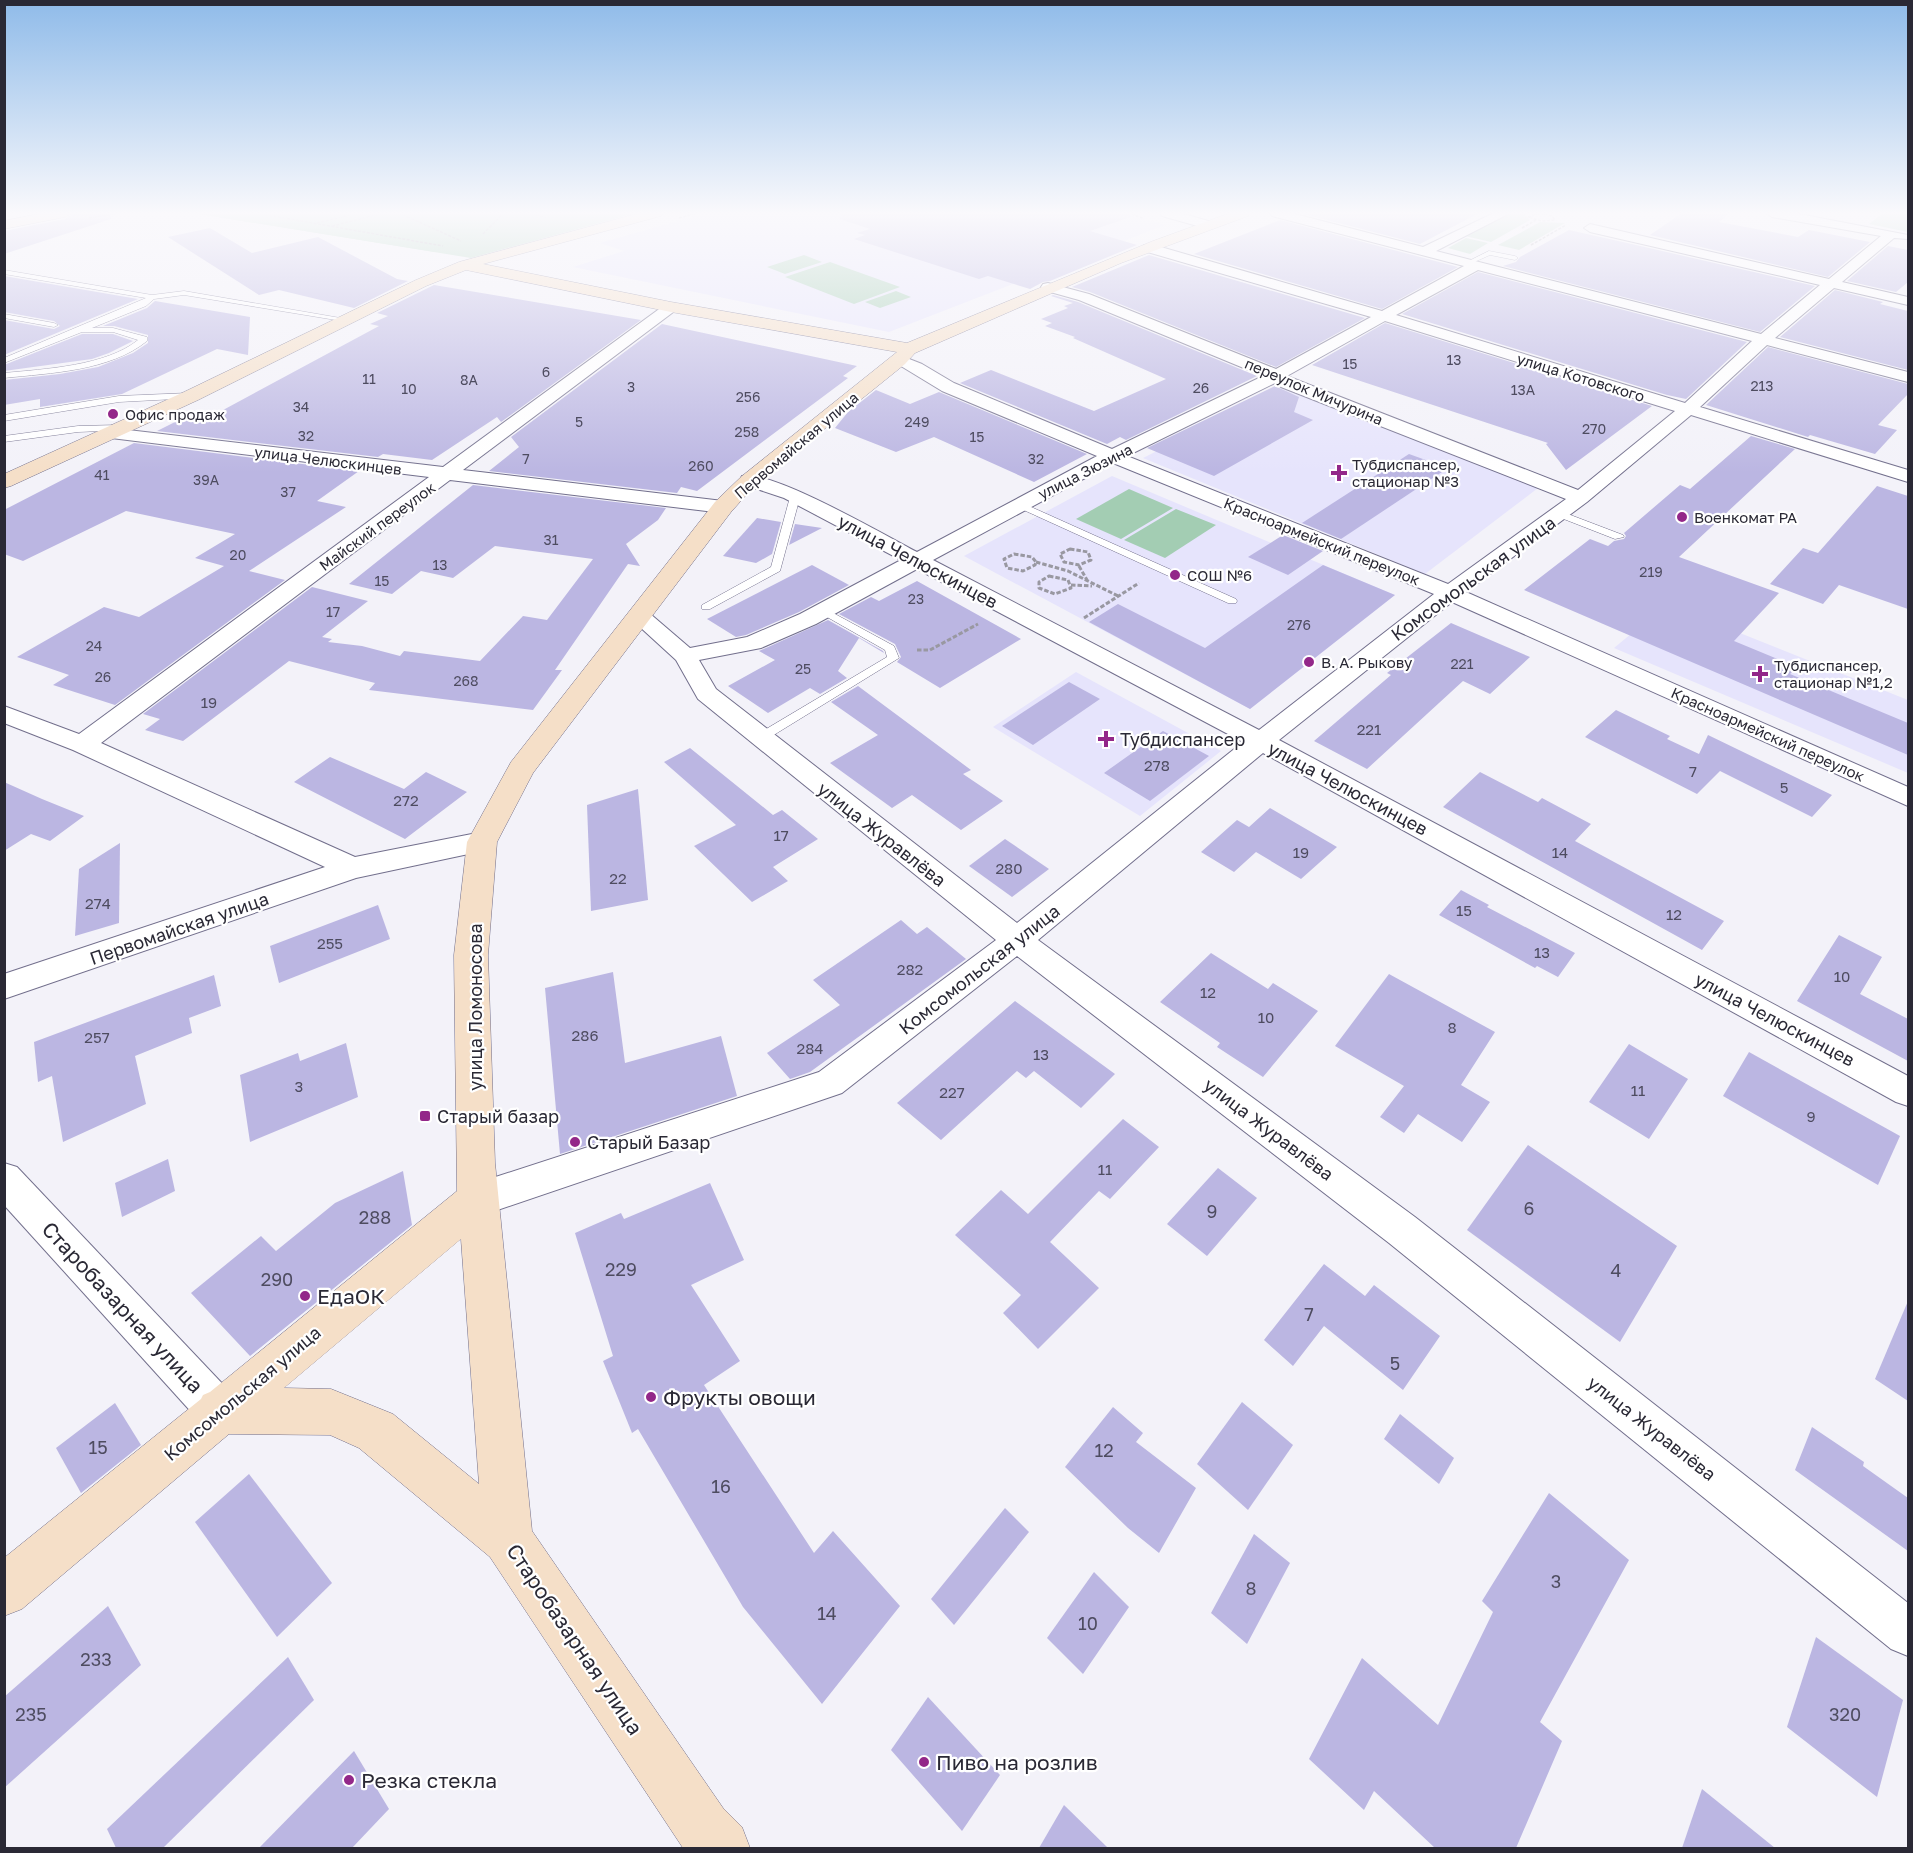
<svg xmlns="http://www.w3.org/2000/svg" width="1913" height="1853" viewBox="0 0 1913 1853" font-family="'Golos Text',sans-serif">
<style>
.built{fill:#e6e4fc}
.green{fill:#a3cdb3}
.forest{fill:#a0ceb2}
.building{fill:#bbb6e2}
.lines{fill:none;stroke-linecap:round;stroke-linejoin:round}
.lane-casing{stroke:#726f8c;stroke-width:1}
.street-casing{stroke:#726f8c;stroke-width:2}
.secondary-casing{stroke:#726f8c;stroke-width:1}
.path-far1{stroke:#9998a1;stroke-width:1.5;stroke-dasharray:3 1.5;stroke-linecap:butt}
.path{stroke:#9998a1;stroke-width:3;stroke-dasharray:4.5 2;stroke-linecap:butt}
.lane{fill:#fff;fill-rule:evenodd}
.street{fill:#fff;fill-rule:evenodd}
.secondary{fill:#f5dfc8;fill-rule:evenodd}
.poi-dot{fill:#932789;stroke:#fff;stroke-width:2}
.labels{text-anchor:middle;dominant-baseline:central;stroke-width:4.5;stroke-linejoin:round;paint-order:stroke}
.far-number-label{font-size:14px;fill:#4e4c60}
.far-street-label{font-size:15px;fill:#2a2935;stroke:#fff}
.far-poi-label{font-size:15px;fill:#2a2935;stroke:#fff;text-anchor:start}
.number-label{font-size:15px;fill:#4e4c60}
.street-label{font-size:18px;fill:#2a2935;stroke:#fff}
.poi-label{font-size:18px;fill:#2a2935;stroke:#fff;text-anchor:start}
.near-number-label{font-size:18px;fill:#4e4c60}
.near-poi-label{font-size:21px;fill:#2a2935;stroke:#fff;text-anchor:start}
.near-street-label{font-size:21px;fill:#2a2935;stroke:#fff}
</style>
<rect width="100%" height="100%" fill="#f3f2f9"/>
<g class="built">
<polygon points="706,213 1121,213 1165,225 889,332 573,267 624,251 600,243"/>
<polygon points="1282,388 1538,488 1425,574 1143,458"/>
<polygon points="1112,476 1395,595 1250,709 964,556"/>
<polygon points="1667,604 1908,700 1908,773 1614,648"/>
<polygon points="1076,672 1221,751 1140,816 993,727"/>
</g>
<g class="green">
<polygon points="193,213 636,213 471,258"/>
<polygon points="1511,213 1524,214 1530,220 1491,242 1465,236"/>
<polygon points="1883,213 1908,213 1908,232 1869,224"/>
<polygon points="1540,222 1565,223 1519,250 1498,245"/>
<polygon points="1466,238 1488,243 1470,254 1448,248"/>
<polygon points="804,255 822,262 785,274 767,267"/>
<polygon points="830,262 900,287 854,304 785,277"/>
<polygon points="896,291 911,297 880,308 865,302"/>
<polygon points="1129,489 1173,508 1121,539 1076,519"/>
<polygon points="1176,509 1216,525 1165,558 1124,540"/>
</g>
<g class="forest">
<polygon points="193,213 345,213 306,223 330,228 391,213 453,244 435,252"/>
<polygon points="469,213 498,213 470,241 426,221 446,216 453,219"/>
</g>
<g class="building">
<polygon points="74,213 110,213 111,219 4,254 4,231 65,219"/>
<polygon points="841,213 1129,213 1130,217 1090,231 1137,245 1050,281 1043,282 1030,289 988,276 979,279 854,239 865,235 857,233 870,229 840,219"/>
<polygon points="1300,213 1479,213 1420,244"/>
<polygon points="1682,213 1730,213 1719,222 1798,237 1809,230 1870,242 1828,277 1650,235"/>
<polygon points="1280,220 1458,267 1382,309 1194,254"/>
<polygon points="210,228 252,253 318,237 397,279 408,281 354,308 279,290 259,295 168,237"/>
<polygon points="1569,230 1636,245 1815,286 1760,332 1503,266 1516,262 1520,257"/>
<polygon points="1888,246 1908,250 1908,282 1896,292 1847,281"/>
<polygon points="1149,255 1365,318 1276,367 1090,292 1072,287"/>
<polygon points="1478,272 1747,342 1686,399 1667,395 1402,314"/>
<polygon points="4,276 138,299 4,355 4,320 54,329 60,326 54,321 4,312"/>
<polygon points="434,285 641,320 501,422 497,417 432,460 383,454 378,457 157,431 181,419 199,423 379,326 370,324 388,316 377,313"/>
<polygon points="1835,290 1883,302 1880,304 1908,311 1908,370 1780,337"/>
<polygon points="1053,295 1078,302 1257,376 1126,440 1120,437 1107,444 960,383 991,370 1094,411 1166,379 1073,338 1075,337 1045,326 1052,323 1041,319 1068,308 1064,306 1073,303 1051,296"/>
<polygon points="155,301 250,317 248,355 217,349 122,394 40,407 40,399 4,405 4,380 60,374 98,367 133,353 148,343 148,335 114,326 103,326 147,308"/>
<polygon points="1385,323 1652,406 1566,470 1546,444 1548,443 1312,365"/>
<polygon points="662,324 857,366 843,376 848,378 697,491 681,487 677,493 489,471 519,447 511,437"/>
<polygon points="82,334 113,334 133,341 109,353 92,359 4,371 4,365"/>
<polygon points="1768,347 1908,384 1908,394 1878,425 1897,430 1875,454 1810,435 1808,437 1706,405"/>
<polygon points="1275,386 1299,397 1294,412 1313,420 1214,476 1147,448"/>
<polygon points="876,390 910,404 939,392 1087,454 1034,482 934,437 896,452 835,428 848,412"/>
<polygon points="1751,436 1795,449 1679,557 1779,593 1734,641 1797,667 1790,674 1908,723 1908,755 1524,590 1590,539 1608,546 1614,541 1624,539 1626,536 1624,533 1680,485 1690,489"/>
<polygon points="134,443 359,471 317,501 346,507 249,571 285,580 115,705 53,685 69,675 17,657 104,607 139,617 224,566 195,558 235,534 126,511 23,561 4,554 4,510"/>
<polygon points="1409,454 1448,468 1341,539 1302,523"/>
<polygon points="473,485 666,508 658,520 626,544 640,566 628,564 555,670 562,670 533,710 369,690 375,683 289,661 183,741 145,730 160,719 143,714 312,587 368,601 322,637 332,639 328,642 362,646 400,656 404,651 480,661 523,616 547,620 593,559 495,546 453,578 421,571 392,594 349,584"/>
<polygon points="1877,486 1908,496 1908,609 1839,585 1823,604 1770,584 1803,548 1818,553"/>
<polygon points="757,518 781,522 772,554 756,563 723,556"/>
<polygon points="795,524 822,528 789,545"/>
<polygon points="1283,535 1323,551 1288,575 1248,557"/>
<polygon points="812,565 849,585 799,612 746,635 736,637 707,619"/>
<polygon points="1323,565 1395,595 1250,709 1089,622 1118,604 1205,648"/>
<polygon points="917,581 1021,639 940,688 897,662 901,657 895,644 839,614 871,597 879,601"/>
<polygon points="828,620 883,651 884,653 859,638 838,671 847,678 820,694 810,688 768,713 728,686 775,660 759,651"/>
<polygon points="1451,623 1530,657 1490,694 1463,681 1367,769 1314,741 1391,675 1387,673"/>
<polygon points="1069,682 1100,699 1033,745 1002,726"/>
<polygon points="858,686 971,770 963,774 1003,801 961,830 912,795 892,808 830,763 878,735 831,702"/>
<polygon points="1616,710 1670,736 1667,739 1699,754 1708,735 1832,795 1812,817 1720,771 1697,794 1585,737"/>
<polygon points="1163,731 1209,756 1150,801 1104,773"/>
<polygon points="690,748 773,815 782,810 818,839 773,867 788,881 752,902 694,846 736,825 664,762"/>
<polygon points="330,757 404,789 426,772 467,792 405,839 294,782"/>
<polygon points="1480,772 1538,802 1542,798 1591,824 1575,841 1724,921 1702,950 1443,807"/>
<polygon points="4,782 42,799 84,816 50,841 31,834 4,851"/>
<polygon points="638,789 648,900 591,911 587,805"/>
<polygon points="1270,808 1337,847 1301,879 1256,852 1234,872 1201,852 1237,820 1249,827"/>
<polygon points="1005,839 1049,869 1012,897 969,866"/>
<polygon points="120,843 119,923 75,936 79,869"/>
<polygon points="1461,890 1489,905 1487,907 1575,953 1558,977 1537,966 1535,968 1439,915"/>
<polygon points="378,905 390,939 279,983 270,946"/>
<polygon points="901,920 917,934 927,927 966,959 810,1072 790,1079 767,1053 840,1005 813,980"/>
<polygon points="1839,935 1882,957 1860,994 1908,1019 1908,1061 1797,1001"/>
<polygon points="1211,953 1268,989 1273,983 1318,1011 1263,1077 1217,1047 1220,1043 1160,1002"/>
<polygon points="613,972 625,1063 721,1036 737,1096 560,1154 545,988"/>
<polygon points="1389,974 1495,1032 1461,1085 1490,1102 1462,1142 1418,1114 1404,1133 1380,1117 1404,1086 1335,1046"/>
<polygon points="214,975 221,1006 189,1018 192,1033 135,1056 146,1104 63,1142 52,1076 38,1082 34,1042"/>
<polygon points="1015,1001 1115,1074 1081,1108 1034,1071 1026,1078 1017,1071 941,1140 897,1103"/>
<polygon points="346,1043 358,1097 250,1142 240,1075 298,1053 300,1061"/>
<polygon points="1629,1044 1688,1079 1649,1139 1589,1102"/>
<polygon points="1749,1052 1900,1136 1878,1185 1723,1096"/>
<polygon points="1123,1119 1159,1147 1110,1199 1099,1191 1050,1242 1099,1288 1038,1349 1003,1313 1021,1295 955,1235 1001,1190 1028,1214"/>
<polygon points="1528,1145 1677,1246 1620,1342 1467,1230"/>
<polygon points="168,1159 175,1191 122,1217 115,1183"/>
<polygon points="1218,1168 1257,1198 1207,1256 1167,1224"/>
<polygon points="403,1171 412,1225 250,1356 191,1293 261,1236 276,1251 335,1203"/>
<polygon points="710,1183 744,1260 691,1285 740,1361 704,1385 814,1553 833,1531 900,1606 822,1704 743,1607 638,1429 632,1433 603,1361 613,1356 575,1233 621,1213 624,1219"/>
<polygon points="1324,1264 1365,1296 1374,1285 1440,1336 1403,1390 1324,1326 1293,1366 1264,1340"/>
<polygon points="1908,1301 1908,1401 1875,1379"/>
<polygon points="1242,1402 1293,1445 1248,1510 1197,1464"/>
<polygon points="115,1403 141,1445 81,1493 56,1448"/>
<polygon points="1113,1407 1143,1433 1136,1442 1196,1488 1159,1553 1128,1528 1065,1467"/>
<polygon points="1400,1414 1454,1458 1439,1484 1384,1439"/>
<polygon points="1812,1427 1864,1462 1863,1466 1908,1498 1908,1551 1795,1470"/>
<polygon points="249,1474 332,1583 277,1637 195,1522"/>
<polygon points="1549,1493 1629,1560 1540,1722 1562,1741 1516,1848 1435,1848 1374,1791 1364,1810 1309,1759 1362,1658 1438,1725 1493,1612 1482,1601"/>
<polygon points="1005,1508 1029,1532 954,1625 931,1599"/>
<polygon points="1254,1534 1290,1563 1247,1644 1211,1613"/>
<polygon points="1094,1572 1129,1607 1083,1674 1047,1638"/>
<polygon points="108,1606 141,1665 4,1788 4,1697"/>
<polygon points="1816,1637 1903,1700 1877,1797 1787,1727"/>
<polygon points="288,1657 314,1700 163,1848 116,1848 107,1829"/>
<polygon points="928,1697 1000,1775 962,1831 891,1750"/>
<polygon points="354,1751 389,1809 352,1848 259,1848"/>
<polygon points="1702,1789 1775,1848 1682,1848"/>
<polygon points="1064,1805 1108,1848 1039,1848"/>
</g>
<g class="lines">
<defs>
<g id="lane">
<polygon points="1489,251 1515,256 1518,258 1515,260 1490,255 1472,263 1467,262"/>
<path d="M4,270l148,25 32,-4 168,29 -4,2 -164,-27 -30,4 -8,7 -54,22h21l34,9v4c-37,30 -96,32 -143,37v-5c41,-4 102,-7 134,-33l-25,-8h-31l-78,31v-5l142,-60 -142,-24z"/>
<polygon points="4,314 54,323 58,325 54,327 4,318"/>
<polygon points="191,393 194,394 194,398 119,402 4,421 4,415 119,396"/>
<polygon points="122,425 125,426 125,430 78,432 4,442 4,436 78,426"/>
<polygon points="795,494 800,497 780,571 710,609 702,609 702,605 771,567 790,497"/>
<polygon points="1020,502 1236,599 1237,601 1236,603 1228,603 1017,507 1015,505"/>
<polygon points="1560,511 1623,535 1624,537 1615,539 1556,516 1556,512"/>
<polygon points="824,608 894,646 899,658 764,741 756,741 754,738 756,735 887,657 885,650 820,613 818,611"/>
</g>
<g id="street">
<polygon points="1160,213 1180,213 1212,222 1214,225 1208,229 1162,216"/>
<path d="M1270,213h21l132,34 71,-34h16l-74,38 325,83 59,-49 -230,-53 -6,-4 6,-4 239,55 52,-43 -109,-19 -6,-4h28l114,22v4l-14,-1 -52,44 66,15v8l-74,-17 -59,50 133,34v10l-141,-37 -67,62 208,63v12l-217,-67 -104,87 -121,90 442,195v19l-456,-204 -173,138 629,336v30l-12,-4 -633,-349 -225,187 377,277 493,386v53l-17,-7 -502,-406 -372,-287 -175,137 -365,124 -13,-5 -5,-12 5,-12 13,-5 342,-111 177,-132 -298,-241 -22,-39 -47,-43 3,-5 8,-2 8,2 42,36 57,-11 53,-23 101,-54 -117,-62 -42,-14 -2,-4 2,-4c29,-7 144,60 175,76l180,-96 -155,-65 -51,-31 2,-3 6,-2 23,9 32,19 158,66 151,-73 -184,-76 -36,-10 -2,-3 2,-3 5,-1 41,11 187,75 95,-52 -227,-66 -2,-3 2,-3h10l228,66 82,-45 -192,-50zM1478,270l274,71 -67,62 -289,-88zM1385,321l290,90 -97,79 -291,-114zM1275,383l6,4 285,112 -118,85 -321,-128zM1113,463l321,131 -175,136 -326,-170zM917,569l326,173 -226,181 -301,-234 -17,-29 62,-12 55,-24z"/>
<polygon points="671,303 676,304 678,307 676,310 463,470 723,501 730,503 733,507 730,511 723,513 450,480 101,743 355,857 482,832 492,835 496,842 492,849 356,878 4,999 4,974 325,867 73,750 4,723 4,706 79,734 429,477 111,438 105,437 102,433 105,429 111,428 443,467 666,304"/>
<polygon points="4,1163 17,1167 234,1396 240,1411 234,1426 219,1432 204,1426 4,1205"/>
</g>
<g id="secondary">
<polygon points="44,213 72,213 65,217 4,229 4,221"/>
<path d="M640,213h23l-2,3 -178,48 188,38 236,41 246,-102 77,-28h20l-2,3 -127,47 -206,90 -10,11 -149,120 -25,28 -198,261 -36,69 -9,113 7,208 37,368 191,277 19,19 8,21h-67l-193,-291 -131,-109 -29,-13 -101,-1 -207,175 -18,7v-58l197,-159 2,-4 7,-3 247,-201 -3,-236 13,-113 44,-80 204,-260 27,-26 155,-124 -226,-40 -205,-42 -40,16 -228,114 -187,86 -7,2v-14l180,-82 232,-112 43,-18zM461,1239l18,245 -86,-70 -62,-25 -47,-1z"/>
</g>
</defs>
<use href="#lane" class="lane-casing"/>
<use href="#street" class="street-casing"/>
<use href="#secondary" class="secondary-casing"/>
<g class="path-far1">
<polyline points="256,213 443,246"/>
<polyline points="399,213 461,241"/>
<polyline points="532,213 546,218"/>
<polyline points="1127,213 1143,218"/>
<polygon points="1540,213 1552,216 1555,220 1542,221 1528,217"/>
<polyline points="89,218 119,213"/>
<polyline points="679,218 697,213"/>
<polyline points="317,223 358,213"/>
<polyline points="332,226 384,213"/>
<polyline points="1522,228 1536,220"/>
<polyline points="483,234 504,213"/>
<polyline points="1531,245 1566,225"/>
</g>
<g class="path">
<polygon points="1070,549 1088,552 1091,560 1079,565 1064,562 1060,554"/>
<polygon points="1014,554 1032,557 1036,562 1035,565 1023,571 1007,568 1004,559"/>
<polyline points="1036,562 1068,571 1118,596"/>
<polyline points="1079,566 1087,580"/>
<polygon points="1049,576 1068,580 1071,588 1055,594 1039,588 1039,582"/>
<polyline points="1071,585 1092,586"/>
<polyline points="1084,618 1139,583"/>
<polyline points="917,650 930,650 978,624"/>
</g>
<use href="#lane" class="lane"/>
<use href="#street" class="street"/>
<use href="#secondary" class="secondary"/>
</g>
<linearGradient id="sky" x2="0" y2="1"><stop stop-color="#8fbbe9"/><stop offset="0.45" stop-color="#faf9fc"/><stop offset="1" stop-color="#faf9fc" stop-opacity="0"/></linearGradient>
<rect width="1913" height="473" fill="url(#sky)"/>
<g class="poi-dot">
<circle cx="113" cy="414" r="6"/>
<path d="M1336 464h6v6h6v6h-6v6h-6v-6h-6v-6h6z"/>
<circle cx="1682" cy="517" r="6"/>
<circle cx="1175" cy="575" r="6"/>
<circle cx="1309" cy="662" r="6"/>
<path d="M1757 665h6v6h6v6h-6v6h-6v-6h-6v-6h6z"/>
<path d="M1103 730h6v6h6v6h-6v6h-6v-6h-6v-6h6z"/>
<rect x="419" y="1110" width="12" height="12" rx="3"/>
<circle cx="575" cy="1142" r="6"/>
<circle cx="305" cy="1296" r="6"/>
<circle cx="651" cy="1397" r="6"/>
<circle cx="924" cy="1762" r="6"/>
<circle cx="349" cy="1780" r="6"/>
</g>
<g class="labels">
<g class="far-number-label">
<text x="1454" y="359">13</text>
<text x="1350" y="363">15</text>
<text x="546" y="371">6</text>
<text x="369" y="378">11</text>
<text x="469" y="379">8А</text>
<text x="1762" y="385">213</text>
<text x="631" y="386">3</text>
<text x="1201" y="387">26</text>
<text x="409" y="388">10</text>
<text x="1523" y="389">13А</text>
<text x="748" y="396">256</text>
<text x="301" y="406">34</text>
<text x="579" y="421">5</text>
<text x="917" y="421">249</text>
<text x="1594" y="428">270</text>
<text x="747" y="431">258</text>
<text x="306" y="435">32</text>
<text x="977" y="436">15</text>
<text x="526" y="458">7</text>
<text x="1036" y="458">32</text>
<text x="701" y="465">260</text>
<text x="102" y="474">41</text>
<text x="206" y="479">39А</text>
<text x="288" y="491">37</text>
<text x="551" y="539">31</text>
<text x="238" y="554">20</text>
<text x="440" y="564">13</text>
<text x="1651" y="571">219</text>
<text x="382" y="580">15</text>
<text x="916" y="598">23</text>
<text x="333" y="611">17</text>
<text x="1299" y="624">276</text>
<text x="94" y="645">24</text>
<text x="1462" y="663">221</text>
<text x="803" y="668">25</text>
<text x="103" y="676">26</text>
<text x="466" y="680">268</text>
</g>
<g class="far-street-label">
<text transform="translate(1581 377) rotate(17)">улица Котовского</text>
<text transform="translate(1314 391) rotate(23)">переулок Мичурина</text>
<text transform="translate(796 445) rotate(-40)">Первомайская улица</text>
<text transform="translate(328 460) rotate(7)">улица Челюскинцев</text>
<text transform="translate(1085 471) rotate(-27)">улица Зюзина</text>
<text transform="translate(377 526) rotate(-36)">Майский переулок</text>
<text transform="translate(1322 541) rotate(22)">Красноармейский переулок</text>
<text transform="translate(1768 734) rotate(24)">Красноармейский переулок</text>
</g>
<g class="far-poi-label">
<text x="125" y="414">Офис продаж</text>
<text x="1352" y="464">Тубдиспансер,<tspan x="1352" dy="17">стационар №3</tspan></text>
<text x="1694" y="517">Военкомат РА</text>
<text x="1187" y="575">СОШ №6</text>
<text x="1321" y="662">В. А. Рыкову</text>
<text x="1774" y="665">Тубдиспансер,<tspan x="1774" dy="17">стационар №1,2</tspan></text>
</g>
<g class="number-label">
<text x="209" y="702">19</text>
<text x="1369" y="729">221</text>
<text x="1157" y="765">278</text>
<text x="1693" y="771">7</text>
<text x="1784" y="787">5</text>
<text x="406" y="800">272</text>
<text x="781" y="835">17</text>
<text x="1301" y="852">19</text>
<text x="1560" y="852">14</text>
<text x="1009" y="868">280</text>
<text x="618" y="878">22</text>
<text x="98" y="903">274</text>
<text x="1464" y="910">15</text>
<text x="1674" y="914">12</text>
<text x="330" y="943">255</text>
<text x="1542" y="952">13</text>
<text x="910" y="969">282</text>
<text x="1842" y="976">10</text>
<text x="1208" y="992">12</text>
<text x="1266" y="1017">10</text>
<text x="1452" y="1027">8</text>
<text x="585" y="1035">286</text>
<text x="97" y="1037">257</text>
<text x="810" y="1048">284</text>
<text x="1041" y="1054">13</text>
<text x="299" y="1086">3</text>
<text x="1638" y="1090">11</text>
<text x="952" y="1092">227</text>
<text x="1811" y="1116">9</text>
<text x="1105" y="1169">11</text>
</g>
<g class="street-label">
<text transform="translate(918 561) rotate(28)">улица Челюскинцев</text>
<text transform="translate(1473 578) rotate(-36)">Комсомольская улица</text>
<text transform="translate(1348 788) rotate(28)">улица Челюскинцев</text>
<text transform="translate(882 834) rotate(38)">улица Журавлёва</text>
<text transform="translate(179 928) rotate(-19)">Первомайская улица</text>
<text transform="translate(979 969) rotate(-38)">Комсомольская улица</text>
<text transform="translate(475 1007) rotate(-90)">улица Ломоносова</text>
<text transform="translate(1775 1019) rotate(28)">улица Челюскинцев</text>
<text transform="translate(1269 1129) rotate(37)">улица Журавлёва</text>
<text transform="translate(242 1393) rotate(-40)">Комсомольская улица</text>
<text transform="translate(1652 1428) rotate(38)">улица Журавлёва</text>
</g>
<g class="poi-label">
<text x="1120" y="739">Тубдиспансер</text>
<text x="437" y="1116">Старый базар</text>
<text x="587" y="1142">Старый Базар</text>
</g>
<g class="near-number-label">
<text x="1529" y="1208">6</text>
<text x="1212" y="1211">9</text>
<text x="375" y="1217">288</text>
<text x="621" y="1269">229</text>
<text x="1616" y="1270">4</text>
<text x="277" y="1279">290</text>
<text x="1309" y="1314">7</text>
<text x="1395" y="1363">5</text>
<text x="98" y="1447">15</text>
<text x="1104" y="1450">12</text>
<text x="721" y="1486">16</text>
<text x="1556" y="1581">3</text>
<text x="1251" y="1588">8</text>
<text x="827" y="1613">14</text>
<text x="1088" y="1623">10</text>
<text x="96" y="1659">233</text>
<text x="31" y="1714">235</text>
<text x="1845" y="1714">320</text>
</g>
<g class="near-poi-label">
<text x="317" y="1296">ЕдаОК</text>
<text x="663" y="1397">Фрукты овощи</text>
<text x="936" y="1762">Пиво на розлив</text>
<text x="361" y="1780">Резка стекла</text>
</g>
<g class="near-street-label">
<text transform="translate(123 1307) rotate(47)">Старобазарная улица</text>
<text transform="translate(575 1639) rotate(56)">Старобазарная улица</text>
</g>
</g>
<rect width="1913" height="1853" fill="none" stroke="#2a2935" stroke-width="12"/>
</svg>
